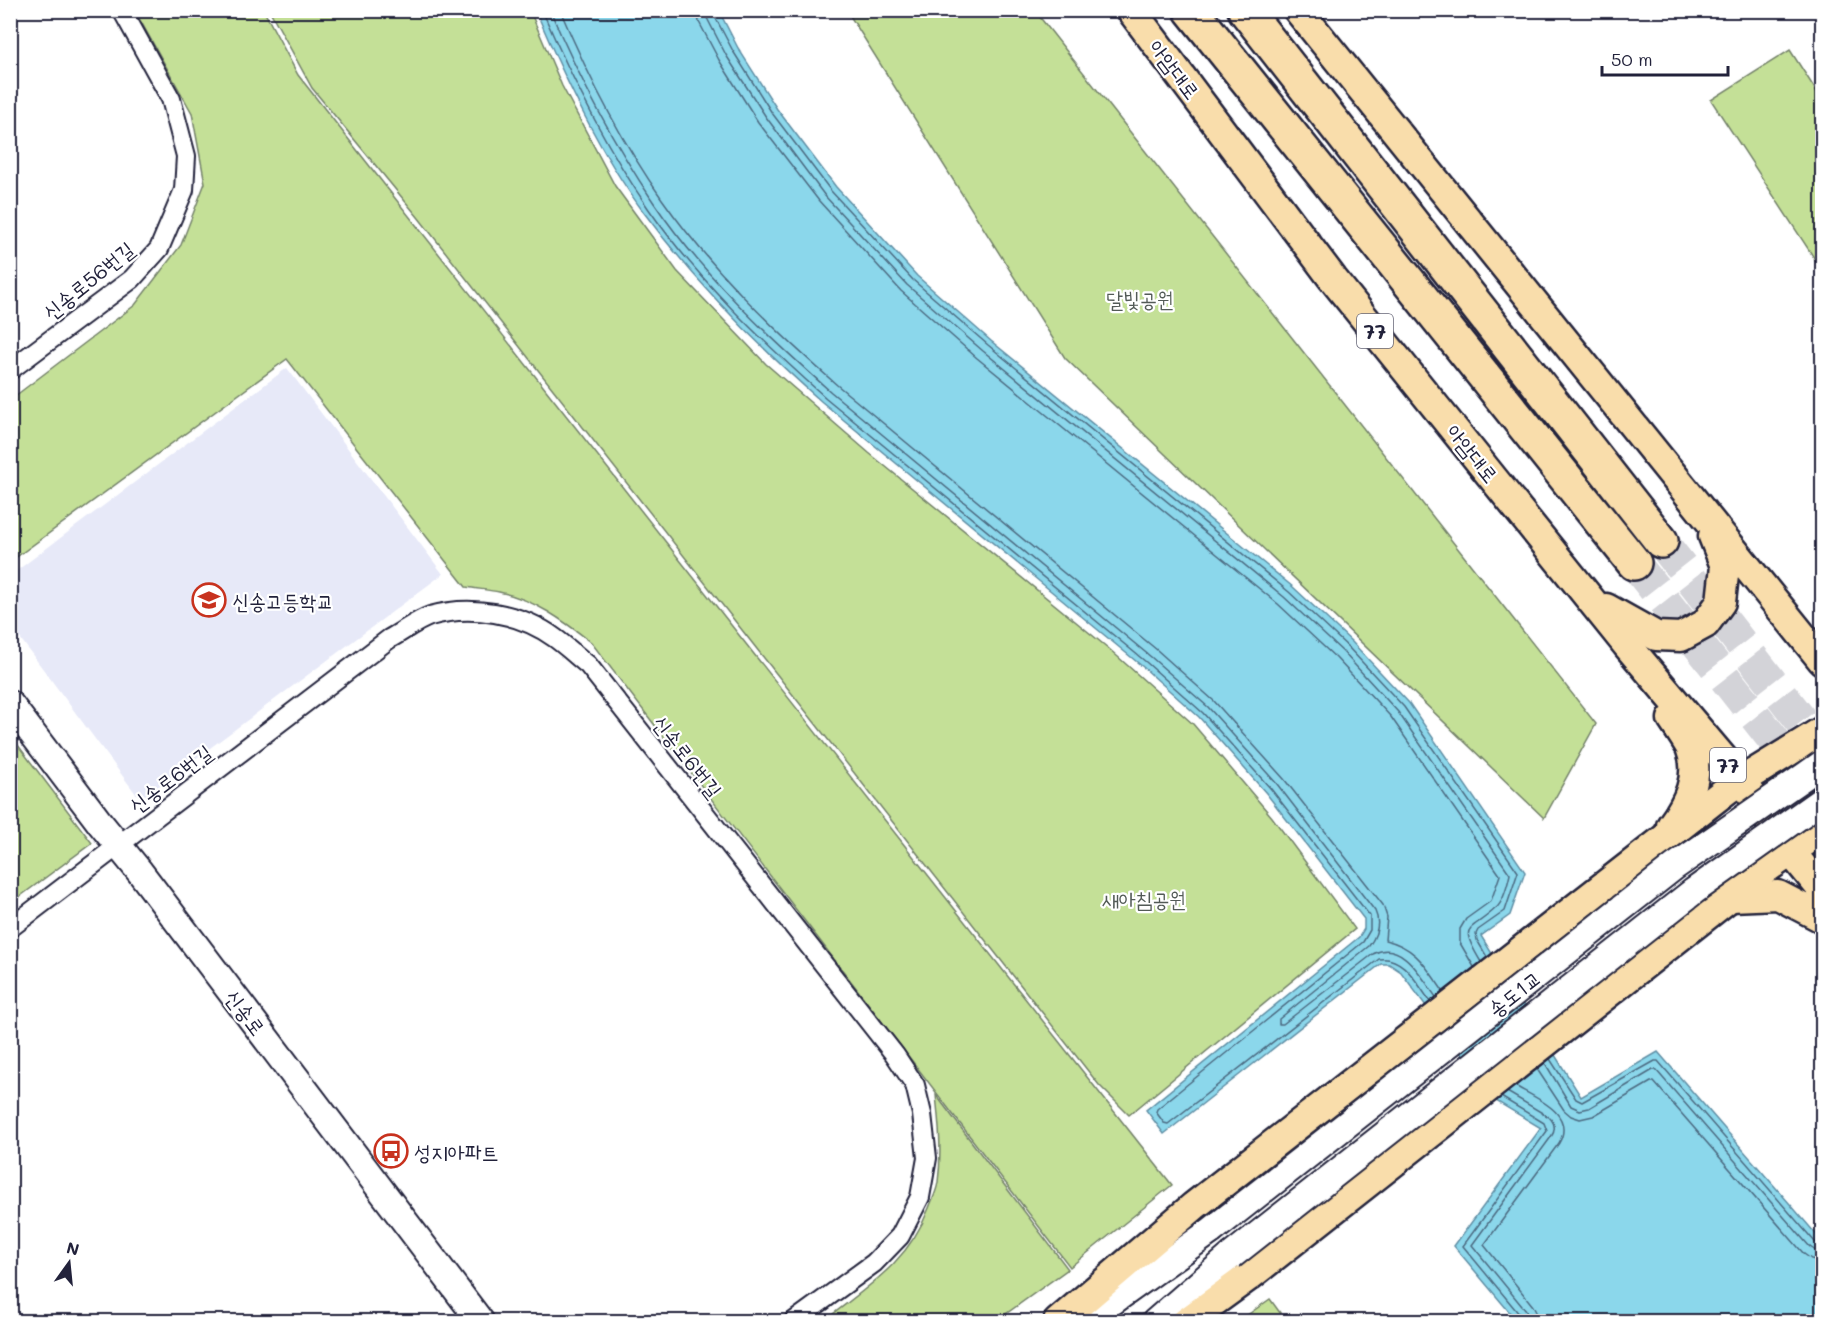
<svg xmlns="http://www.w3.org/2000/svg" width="1833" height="1332" viewBox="0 0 1833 1332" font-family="Mali,'Poor Story',sans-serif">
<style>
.built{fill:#e7e9f8}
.green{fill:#c4e097;stroke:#738169;stroke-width:1.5}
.water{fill:#8bd7eb;stroke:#618fa5;stroke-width:1.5}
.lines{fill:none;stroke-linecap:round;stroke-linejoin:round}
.shore{stroke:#4c6a81;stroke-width:1.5}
.highway-tunnel{stroke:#d3d3d8;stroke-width:33;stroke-dasharray:33 16;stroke-linecap:butt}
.street-casing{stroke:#22223b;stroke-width:22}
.secondary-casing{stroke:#22223b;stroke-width:30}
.primary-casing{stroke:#22223b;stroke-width:33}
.highway-casing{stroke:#22223b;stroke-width:38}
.street{stroke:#fff;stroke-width:18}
.secondary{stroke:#fff;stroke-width:26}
.primary{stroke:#f9ddab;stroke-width:28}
.highway{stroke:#f9ddab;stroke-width:33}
.secondary-bridge-casing{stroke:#22223b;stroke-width:30;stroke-linecap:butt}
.secondary-bridge{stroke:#fff;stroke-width:26}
.labels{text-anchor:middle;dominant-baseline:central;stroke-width:4.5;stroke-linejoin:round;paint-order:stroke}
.shield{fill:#fff;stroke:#646476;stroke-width:1.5}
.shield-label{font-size:20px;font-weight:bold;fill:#22223b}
.street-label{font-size:21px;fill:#22223b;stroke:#fff}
.park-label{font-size:21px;fill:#535b57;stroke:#fff}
.poi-label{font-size:21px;fill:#22223b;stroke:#fff;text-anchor:start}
</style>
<rect width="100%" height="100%" fill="#fff"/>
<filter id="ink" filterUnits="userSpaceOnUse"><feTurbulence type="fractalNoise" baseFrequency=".0167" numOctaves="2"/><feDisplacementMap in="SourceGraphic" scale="12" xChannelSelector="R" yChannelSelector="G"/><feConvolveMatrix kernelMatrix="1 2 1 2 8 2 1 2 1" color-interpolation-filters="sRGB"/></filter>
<g filter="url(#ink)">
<polygon class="built" points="287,368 443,574 147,795 136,794 11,626 11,575"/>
<g class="green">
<path d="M135,11h129l34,64 874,1110 -102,82 -479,-625c-27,-21 -57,-43 -92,-50 -10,-2 -22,-3 -33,-5l-179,-228 -276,202v-162l124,-94 46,-60 24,-62 -13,-70z"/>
<polygon points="270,11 530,11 562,86 615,186 677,271 766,364 869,453 1108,648 1193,724 1272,817 1355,929 1129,1115 1099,1085 418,217 312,88"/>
<polygon points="847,11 1035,11 1596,724 1544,818 1065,358"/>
<polygon points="1790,50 1822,100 1822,270 1711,100"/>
<polygon points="11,736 92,843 11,903"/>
<path d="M936,1095l132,174 -72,52h-172c44,-35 84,-58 105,-113 3,-8 8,-17 9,-26 4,-29 1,-58 -2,-87z"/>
<polygon points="1270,1299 1286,1321 1239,1321"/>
</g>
<path class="water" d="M536,11h183l19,37 39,61 59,78 81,89 74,65 302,246 59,55 57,61 116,169 -15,43 -29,21 100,161 77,-45 164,189v80h-305l-63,-75 87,-118 -45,-27 -95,-129 -12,-8h-8l-217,170 -18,-24 213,-173 5,-8v-10l-98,-126 -67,-76 -56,-50 -321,-265c-65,-57 -125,-118 -177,-188 -45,-60 -80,-135 -109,-203z"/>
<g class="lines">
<g class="shore">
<path d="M542,10c30,69 63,136 106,198 49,71 114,133 178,190l320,264 57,51 68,76 99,127v14l-7,12 -206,167 -1,3 8,11 4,1 211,-165c25,-4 38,25 51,42"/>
<path d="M550,10c29,68 63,132 104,193 47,70 114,133 177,189l320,265 57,50 69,77 98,127c6,13 2,24 -6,35l-90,73v5h4l90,-70c29,-16 49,24 63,43"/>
<path d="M560,10c28,66 61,131 102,189 49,70 111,130 175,186l320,265 57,51 70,78 99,126 4,12 -2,23c31,7 41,27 58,51"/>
<polyline points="697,10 699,22 719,60 758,122 819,201 901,291 977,358 1278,604 1336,658 1391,717 1500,875 1491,901 1466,919 1460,929 1460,943 1474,967"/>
<path d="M706,10l1,8 19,37 40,62 59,79 82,89 76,66 301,246 59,55 55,60 112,162c-2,9 -6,28 -14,34 -26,25 -39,14 -15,54"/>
<polyline points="714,10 714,15 733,51 772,113 831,191 913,280 988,345 1289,592 1348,647 1404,707 1518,872 1505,911 1478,930 1476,934 1477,940 1487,957"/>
<polyline points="1550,1059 1576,1099 1582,1102 1655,1061 1658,1061 1815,1242 1822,1244"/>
<polyline points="1545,1063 1571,1106 1580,1110 1589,1108 1653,1070 1656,1070 1810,1247 1816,1251 1822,1252"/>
<polyline points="1537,1069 1564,1110 1571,1116 1580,1119 1593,1116 1651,1082 1654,1082 1804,1254 1811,1259 1822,1261"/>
<path d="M1515,1086c21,12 61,27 44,57l-75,102 49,61 4,8 1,8"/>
<path d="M1507,1092l42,25c6,6 7,13 2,20l-79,108 54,66 3,11"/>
<polyline points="1501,1097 1544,1123 1547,1131 1463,1246 1520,1315 1521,1322"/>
</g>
<g class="highway-tunnel">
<polyline points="1661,541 1822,747"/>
<polyline points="1634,563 1822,801"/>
</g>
<defs>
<g id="street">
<polyline points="10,370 132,279 159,249 184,190 186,156 171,99 122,10"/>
<path d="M10,928l379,-289c13,-7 27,-18 41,-23 41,-12 91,-3 125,22 11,8 22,18 33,27l307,390 20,30 7,29 5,44 -7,39 -20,39 -26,27 -81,59"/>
</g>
<g id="secondary">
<polyline points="10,704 100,823 140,872 481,1322"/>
<polyline points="1084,1322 1211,1231"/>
<polyline points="1155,1322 1231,1256"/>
</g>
<g id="primary">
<polyline points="1131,10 1333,279 1627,645 1742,781 1791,852 1822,890"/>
<polyline points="1298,10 1822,660"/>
<polyline points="1606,608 1656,636 1681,637 1705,624 1721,602 1725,566 1713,536"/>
<path d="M1671,826c16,-22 31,-50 19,-79 -5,-9 -12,-19 -18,-28"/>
<polyline points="1731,897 1778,895 1822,918"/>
<polyline points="1058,1322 1194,1206 1728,789 1822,731"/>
<polyline points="1186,1322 1248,1277 1763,871 1822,830"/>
</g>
<g id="highway">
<polyline points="1191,10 1634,563"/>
<polyline points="1245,10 1661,541"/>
</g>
</defs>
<use href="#street" class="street-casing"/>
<use href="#secondary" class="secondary-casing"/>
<use href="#primary" class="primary-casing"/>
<use href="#highway" class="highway-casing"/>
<use href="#street" class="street"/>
<use href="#secondary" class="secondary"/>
<use href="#primary" class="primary"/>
<use href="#highway" class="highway"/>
<defs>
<g id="secondary-bridge">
<polyline points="1211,1231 1674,867 1822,764"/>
<polyline points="1231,1256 1694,891 1822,800"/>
</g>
</defs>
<use href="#secondary-bridge" class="secondary-bridge-casing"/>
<use href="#secondary-bridge" class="secondary-bridge"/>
</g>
</g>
<defs>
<symbol id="school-ring" viewBox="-11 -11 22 22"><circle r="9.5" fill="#fff" stroke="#c8321e" stroke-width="1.5"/><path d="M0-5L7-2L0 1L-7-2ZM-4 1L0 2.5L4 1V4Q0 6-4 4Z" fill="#c8321e"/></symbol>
<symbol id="bus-ring" viewBox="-11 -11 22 22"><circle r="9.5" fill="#fff" stroke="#c8321e" stroke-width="1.5"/><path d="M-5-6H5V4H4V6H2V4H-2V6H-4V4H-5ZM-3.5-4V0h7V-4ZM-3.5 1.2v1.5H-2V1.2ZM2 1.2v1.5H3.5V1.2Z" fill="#c8321e"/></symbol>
</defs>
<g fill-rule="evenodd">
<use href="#school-ring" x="190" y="581" width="38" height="38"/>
<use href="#bus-ring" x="372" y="1132" width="38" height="38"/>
</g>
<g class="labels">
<g class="shield">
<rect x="1357" y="314" width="36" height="34" rx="4.5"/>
<rect x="1710" y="748" width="36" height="34" rx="4.5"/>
</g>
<g class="shield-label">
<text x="1375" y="331">77</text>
<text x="1728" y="765">77</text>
</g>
<g class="street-label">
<text transform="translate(1175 69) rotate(53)">아암대로</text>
<text transform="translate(88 280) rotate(-39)">신송로56번길</text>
<text transform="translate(1473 453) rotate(51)">아암대로</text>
<text transform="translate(688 756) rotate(52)">신송로6번길</text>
<text transform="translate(170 778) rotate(-37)">신송로6번길</text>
<text transform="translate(1514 993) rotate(-38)">송도1교</text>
<text transform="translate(246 1012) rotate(53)">신송로</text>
</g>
<g class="park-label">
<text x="1140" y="298">달빛공원</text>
<text x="1144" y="898">새아침공원</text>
</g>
<g class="poi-label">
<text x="232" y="600">신송고등학교</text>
<text x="414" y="1151">성지아파트</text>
</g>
</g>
<rect width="1833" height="1332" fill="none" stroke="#fff" stroke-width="36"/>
<rect x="18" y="18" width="1797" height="1296" fill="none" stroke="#22223b" stroke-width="2" filter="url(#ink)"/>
<g transform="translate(69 1263) rotate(15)" stroke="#ffffff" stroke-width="4.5" paint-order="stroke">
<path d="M0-4.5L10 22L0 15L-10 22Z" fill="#22223b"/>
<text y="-9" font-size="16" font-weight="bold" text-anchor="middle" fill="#22223b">N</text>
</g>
<path d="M1602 66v9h126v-9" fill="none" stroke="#22223b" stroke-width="3"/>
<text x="1611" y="66" font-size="18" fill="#22223b" stroke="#ffffff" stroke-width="4.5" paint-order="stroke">50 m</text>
</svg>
